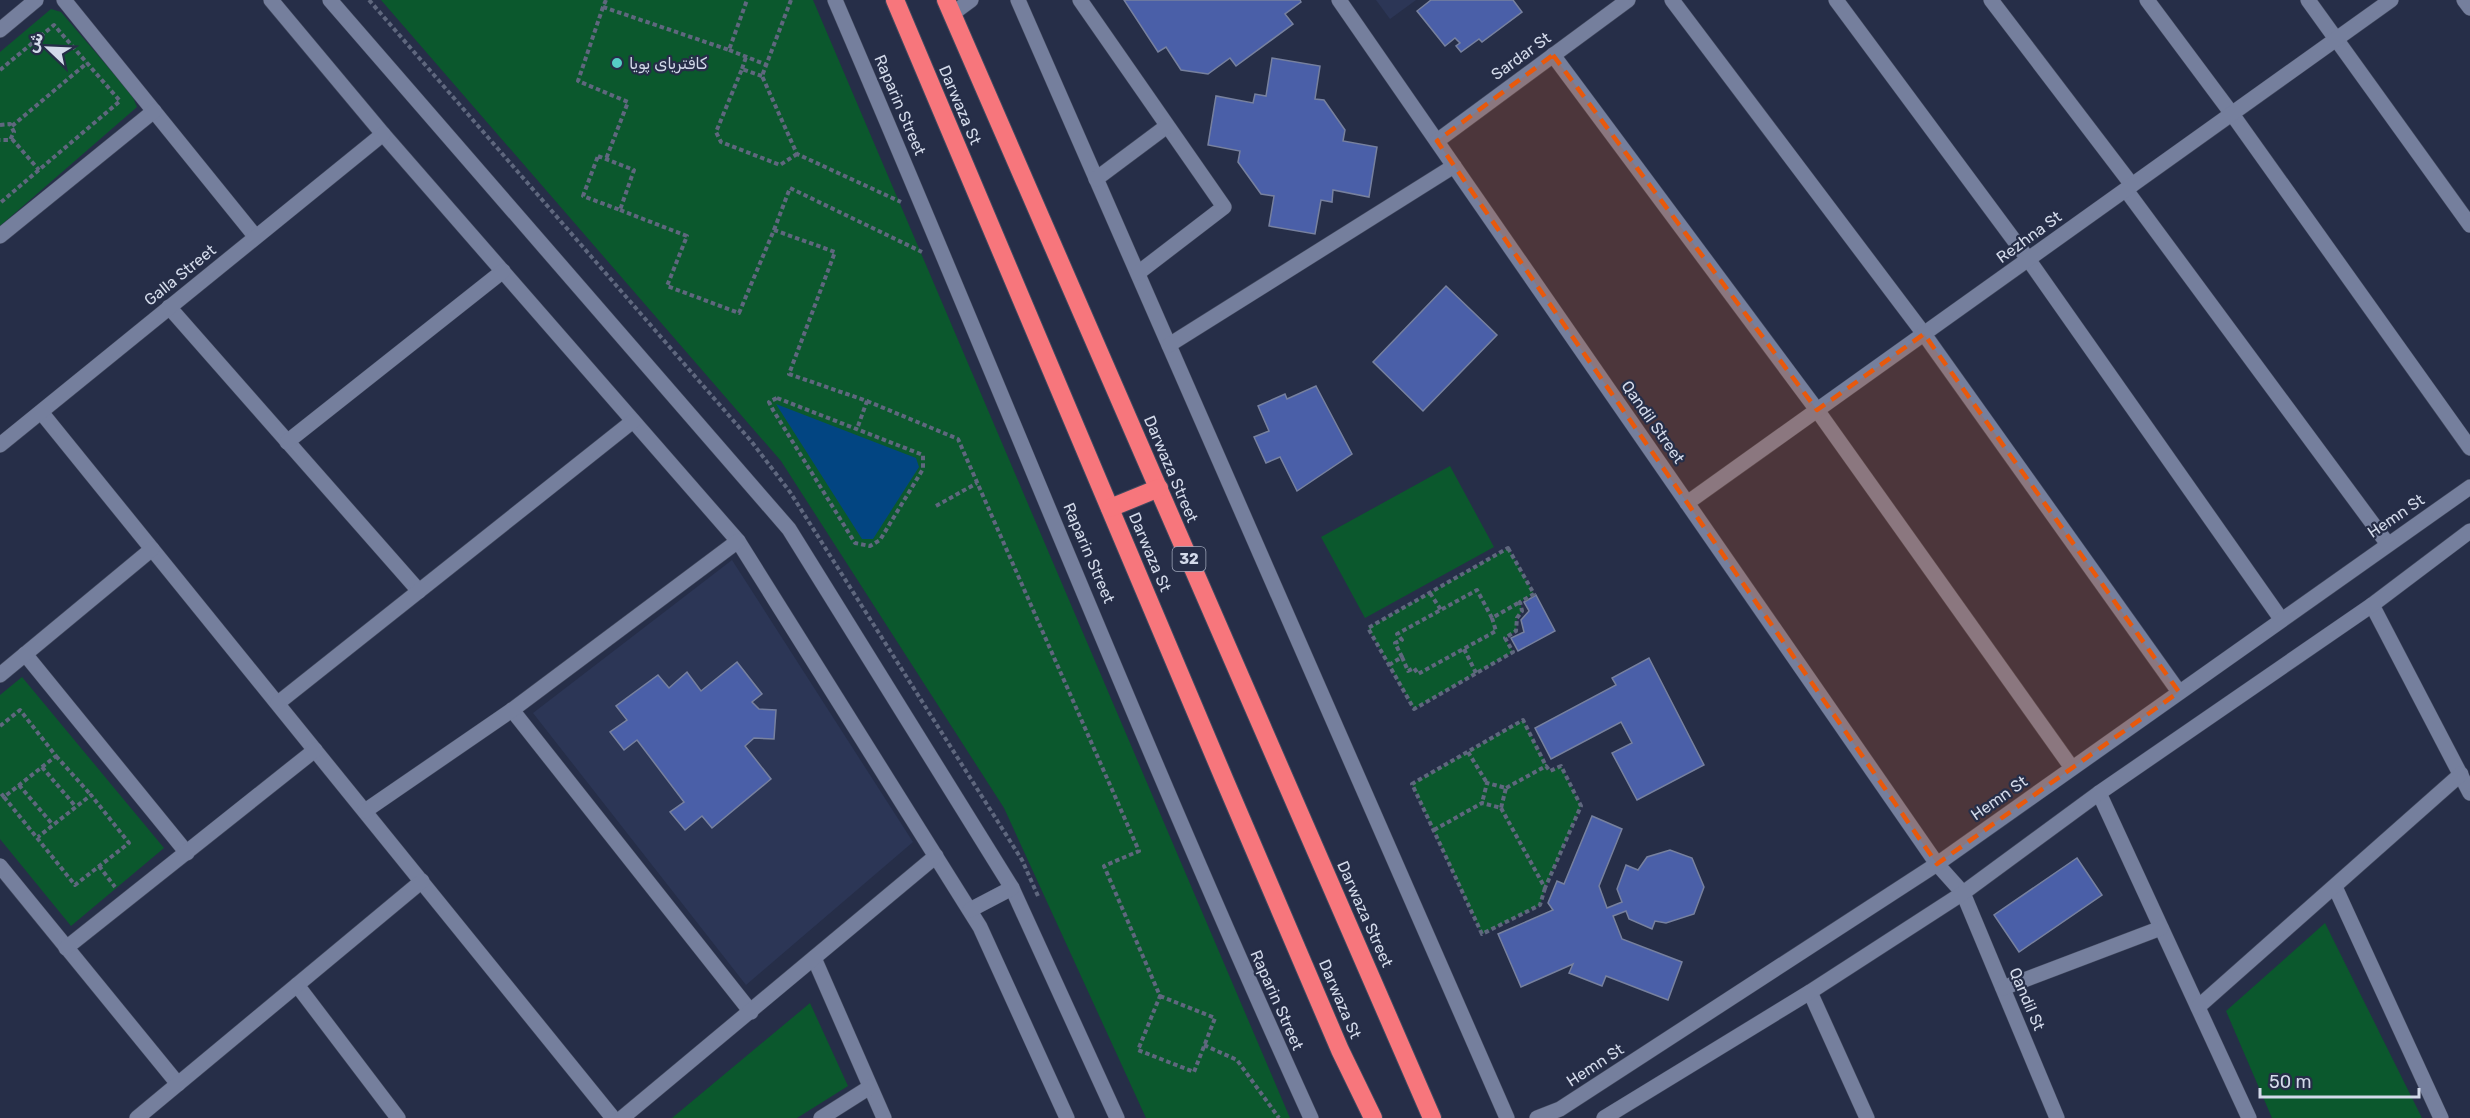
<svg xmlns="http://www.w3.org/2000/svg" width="2470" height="1118" viewBox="0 0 2470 1118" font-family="Rubik,Cairo,sans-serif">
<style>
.built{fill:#2c3656}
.green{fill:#0b582d}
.water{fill:#024582}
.building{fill:#4a5fa8;stroke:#77819f;stroke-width:1.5}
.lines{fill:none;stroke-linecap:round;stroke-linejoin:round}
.minor-casing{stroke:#42495e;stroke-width:16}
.highway-casing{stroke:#42495e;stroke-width:20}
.path{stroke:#5f677e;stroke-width:4;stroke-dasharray:4.5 3;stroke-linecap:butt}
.minor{stroke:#757f9d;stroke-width:15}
.highway{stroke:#f7767c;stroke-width:18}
.marked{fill:#e8590c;fill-opacity:0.2;stroke:#e8590c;stroke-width:4.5;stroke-dasharray:12 8;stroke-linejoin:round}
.poi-dot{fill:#55cec6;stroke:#262e48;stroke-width:2}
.labels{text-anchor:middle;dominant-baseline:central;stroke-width:4.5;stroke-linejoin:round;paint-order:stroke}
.shield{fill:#262e48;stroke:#9fa6b9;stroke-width:1.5}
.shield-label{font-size:15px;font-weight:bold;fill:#d3daea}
.street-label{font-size:16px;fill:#d3daea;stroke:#262e48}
.poi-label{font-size:16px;fill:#d3daea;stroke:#262e48;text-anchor:start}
</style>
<rect width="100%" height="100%" fill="#262e48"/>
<g class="built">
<polygon points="1376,0 1416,0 1390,19"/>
<polygon points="732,560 913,842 746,985 533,713"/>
</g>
<g class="green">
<polygon points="381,0 813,0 1290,1118 1146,1118 1004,808 781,461"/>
<polygon points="51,9 61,12 132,95 137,107 0,226 0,52"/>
<polygon points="1450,466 1494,547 1365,618 1321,537"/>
<polygon points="1508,548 1534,594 1520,602 1522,611 1517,618 1516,631 1505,638 1513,652 1414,709 1368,628"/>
<polygon points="22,677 164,848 71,926 0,839 0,695"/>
<polygon points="1523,720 1550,771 1561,766 1581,806 1545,888 1540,905 1482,934 1412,784"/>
<polygon points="2325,923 2422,1118 2272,1118 2226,1011"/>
<polygon points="810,1003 848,1086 797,1118 672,1118"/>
</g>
<polygon class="water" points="776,404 916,458 919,467 873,539 862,539"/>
<g class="building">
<polygon points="1124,0 1300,0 1301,2 1285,14 1293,24 1236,66 1230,58 1208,74 1181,70 1166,47 1158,52"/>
<polygon points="1431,0 1513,0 1522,12 1482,42 1479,39 1461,52 1456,46 1460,43 1455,38 1445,46 1417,11"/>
<polygon points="1272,58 1320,66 1315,99 1324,100 1345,130 1343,141 1377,147 1369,197 1333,190 1332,202 1321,200 1315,234 1269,226 1274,196 1261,194 1238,162 1240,151 1208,145 1216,96 1253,103 1255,94 1266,96"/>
<polygon points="1446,286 1497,335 1423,411 1373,362"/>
<polygon points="1316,386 1352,454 1297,491 1280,457 1266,463 1254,437 1269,431 1258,406 1285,394 1287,399"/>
<polygon points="1536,595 1555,631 1518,651 1511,638 1524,632 1521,620 1529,611 1524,602"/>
<polygon points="1649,658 1704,765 1637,800 1612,753 1632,743 1621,722 1551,759 1535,728 1616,685 1612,678"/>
<polygon points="737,662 762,694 752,702 759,709 776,710 774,739 754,738 745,746 771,779 712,828 702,816 685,830 670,812 684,802 637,740 624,750 610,732 627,720 616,706 658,675 669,688 687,672 701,691"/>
<polygon points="1592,816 1622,829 1599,886 1607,908 1622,902 1617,889 1626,865 1638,870 1647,857 1670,850 1692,858 1704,887 1694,914 1666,923 1655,921 1652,929 1629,919 1626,911 1613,916 1622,939 1682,962 1668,1000 1606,976 1602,986 1569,973 1573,964 1521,987 1498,934 1553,910 1548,903 1557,881 1564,884"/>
<polygon points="2077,858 2102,895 2019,952 1994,915"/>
</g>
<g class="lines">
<defs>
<g id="minor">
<polyline points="64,0 255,236"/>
<polyline points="271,0 383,134 738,541 980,927 1067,1118"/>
<polyline points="330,0 789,529 1012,888 1117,1118"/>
<path d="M835,0c160,372 308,749 476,1118"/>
<polyline points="1018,0 1507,1118"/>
<polyline points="1080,0 1224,207 1138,273"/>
<polyline points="1339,0 1937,864 1963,893 2057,1118"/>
<polyline points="1672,0 1924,334 2179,692"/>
<polyline points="1836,0 2028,259 2281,619"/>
<polyline points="1991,0 2132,185"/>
<polyline points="2147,0 2232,114 2470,448"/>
<polyline points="2308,0 2470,225"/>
<polyline points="2464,0 2470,8"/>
<polyline points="952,14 971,0"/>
<polyline points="0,30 36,0"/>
<polyline points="1553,55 1817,410 2072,768"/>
<polyline points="1437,141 1628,0"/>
<polyline points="1096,179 1167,126"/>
<polyline points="2126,190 2387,543"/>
<polyline points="0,236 154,111"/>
<polyline points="169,307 419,591"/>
<polyline points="1169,345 1454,166"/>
<polyline points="41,412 613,1118"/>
<polyline points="287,442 503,271"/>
<polyline points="0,445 383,134"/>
<polyline points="1687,503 2391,0"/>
<polyline points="2372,605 2470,793"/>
<polyline points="25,654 187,853"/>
<polyline points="0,675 152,549"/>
<polyline points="278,703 633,421"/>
<polyline points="512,710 751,1012"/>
<polyline points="2099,793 2249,1118"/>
<polyline points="365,811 512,710 738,541"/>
<polyline points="0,866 178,1084"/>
<polyline points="2335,887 2441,1118"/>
<polyline points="970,910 1012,888"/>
<polyline points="66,948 315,750"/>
<polyline points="814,958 884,1118"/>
<polyline points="297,985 398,1118"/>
<polyline points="2003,988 2161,928"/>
<polyline points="1810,992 1867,1118"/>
<polyline points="2198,1007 2461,774"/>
<polyline points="137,1118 422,881"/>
<polyline points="622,1118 936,856"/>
<polyline points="821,1118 870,1087"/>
<polyline points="1537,1118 1560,1109 1937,864 2470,487"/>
<polyline points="1604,1118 1810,992 1963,893 2099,793 2372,605 2470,531"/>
</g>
<g id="highway">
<polyline points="895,0 1225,781 1340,1050 1373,1118"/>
<polyline points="946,0 1432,1118"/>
<polyline points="1110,508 1159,488"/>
</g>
</defs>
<use href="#minor" class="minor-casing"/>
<use href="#highway" class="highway-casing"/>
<g class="path">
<polyline points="369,0 751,441 790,492 1022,860 1038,896"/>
<polyline points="606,0 603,7 729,50 747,0"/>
<polyline points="791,0 762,76 797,154 901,202"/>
<polyline points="603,7 578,81 628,102 606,159"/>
<polyline points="729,50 767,65"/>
<polyline points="742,69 746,57"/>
<polyline points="0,70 54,25 120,101 0,203"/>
<polyline points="762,76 742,69 716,132 721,142 780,165 797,154"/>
<polyline points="0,125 10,124 14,132 10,140 0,140"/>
<polyline points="12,126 87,63"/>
<polyline points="12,139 39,170"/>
<polygon points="598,156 634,170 620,210 583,196"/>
<polyline points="620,210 687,236 667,286 739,313 774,230 835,252 789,374 867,401 857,429"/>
<polyline points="774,230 790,188 922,252"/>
<polygon points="777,398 923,455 923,469 880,540 870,546 855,543 773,410 769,402"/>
<polyline points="867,401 958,439 1139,851 1104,866 1160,996"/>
<polyline points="936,506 977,483"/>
<polygon points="1508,548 1534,594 1520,602 1522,611 1517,618 1516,631 1505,638 1513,652 1414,709 1368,628"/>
<polyline points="1430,593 1441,610"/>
<polyline points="1464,649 1476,673"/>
<polyline points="1402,657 1408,671 1414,668 1418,674 1496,631 1492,618"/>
<polyline points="1389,665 1402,657 1395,643 1402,640 1397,634 1477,590 1492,618 1520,602"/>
<polyline points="0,726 20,710 56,756 4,797 0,792"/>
<polyline points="1468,752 1487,783"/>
<polyline points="56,756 91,795"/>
<polyline points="42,767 76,807"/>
<polyline points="19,785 53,825"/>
<polyline points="4,797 75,885 129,843 91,795 38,837"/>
<polyline points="1501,808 1545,888 1581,806 1561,766 1550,771 1546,766 1506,788"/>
<polyline points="1434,830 1482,803 1501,808 1506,788 1487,783 1482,803"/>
<polyline points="99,866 115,887"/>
<polyline points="1545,888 1540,905 1482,934 1412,784 1523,720 1546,766"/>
<polygon points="1160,996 1215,1018 1194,1072 1138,1050"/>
<polyline points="1204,1045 1237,1060 1279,1118"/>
</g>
<use href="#minor" class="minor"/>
<use href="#highway" class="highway"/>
</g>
<path class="marked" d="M1553,55l264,355 107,-76 255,358 -242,172 -500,-723z"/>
<circle class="poi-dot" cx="617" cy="63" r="6"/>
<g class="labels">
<rect class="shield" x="1172.5" y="547" width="33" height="24" rx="4.5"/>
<g class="shield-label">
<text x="1189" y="559">32</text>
</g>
<g class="street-label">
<text transform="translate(1521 56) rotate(-36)">Sardar St</text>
<text transform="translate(900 105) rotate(67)">Raparin Street</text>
<text transform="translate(960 105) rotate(67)">Darwaza St</text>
<text transform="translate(2029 237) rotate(-36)">Rezhna St</text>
<text transform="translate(180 275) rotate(-39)">Galla Street</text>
<text transform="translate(1653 422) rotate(55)">Qandil Street</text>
<text transform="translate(1171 469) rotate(67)">Darwaza Street</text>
<text transform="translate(2396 516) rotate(-34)">Hemn St</text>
<text transform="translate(1150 552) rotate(67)">Darwaza St</text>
<text transform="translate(1089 553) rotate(67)">Raparin Street</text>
<text transform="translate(1999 798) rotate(-35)">Hemn St</text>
<text transform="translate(1365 914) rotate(66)">Darwaza Street</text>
<text transform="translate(1340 999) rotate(67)">Darwaza St</text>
<text transform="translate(2027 999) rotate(67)">Qandil St</text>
<text transform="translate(1277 1000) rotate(66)">Raparin Street</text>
<text transform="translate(1595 1065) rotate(-33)">Hemn St</text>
</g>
<g class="poi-label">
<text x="629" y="63">کافتریای پویا</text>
</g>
</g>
<g transform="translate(48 48) rotate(293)" stroke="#262e48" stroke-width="4.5" paint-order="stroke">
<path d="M0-4.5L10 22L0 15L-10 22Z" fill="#d3daea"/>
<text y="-9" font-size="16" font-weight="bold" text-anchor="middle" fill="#d3daea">ش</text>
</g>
<path d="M2260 1088v9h159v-9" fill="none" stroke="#d3daea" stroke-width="3"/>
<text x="2269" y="1088" font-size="18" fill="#d3daea" stroke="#262e48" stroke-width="4.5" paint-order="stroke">50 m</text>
</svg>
